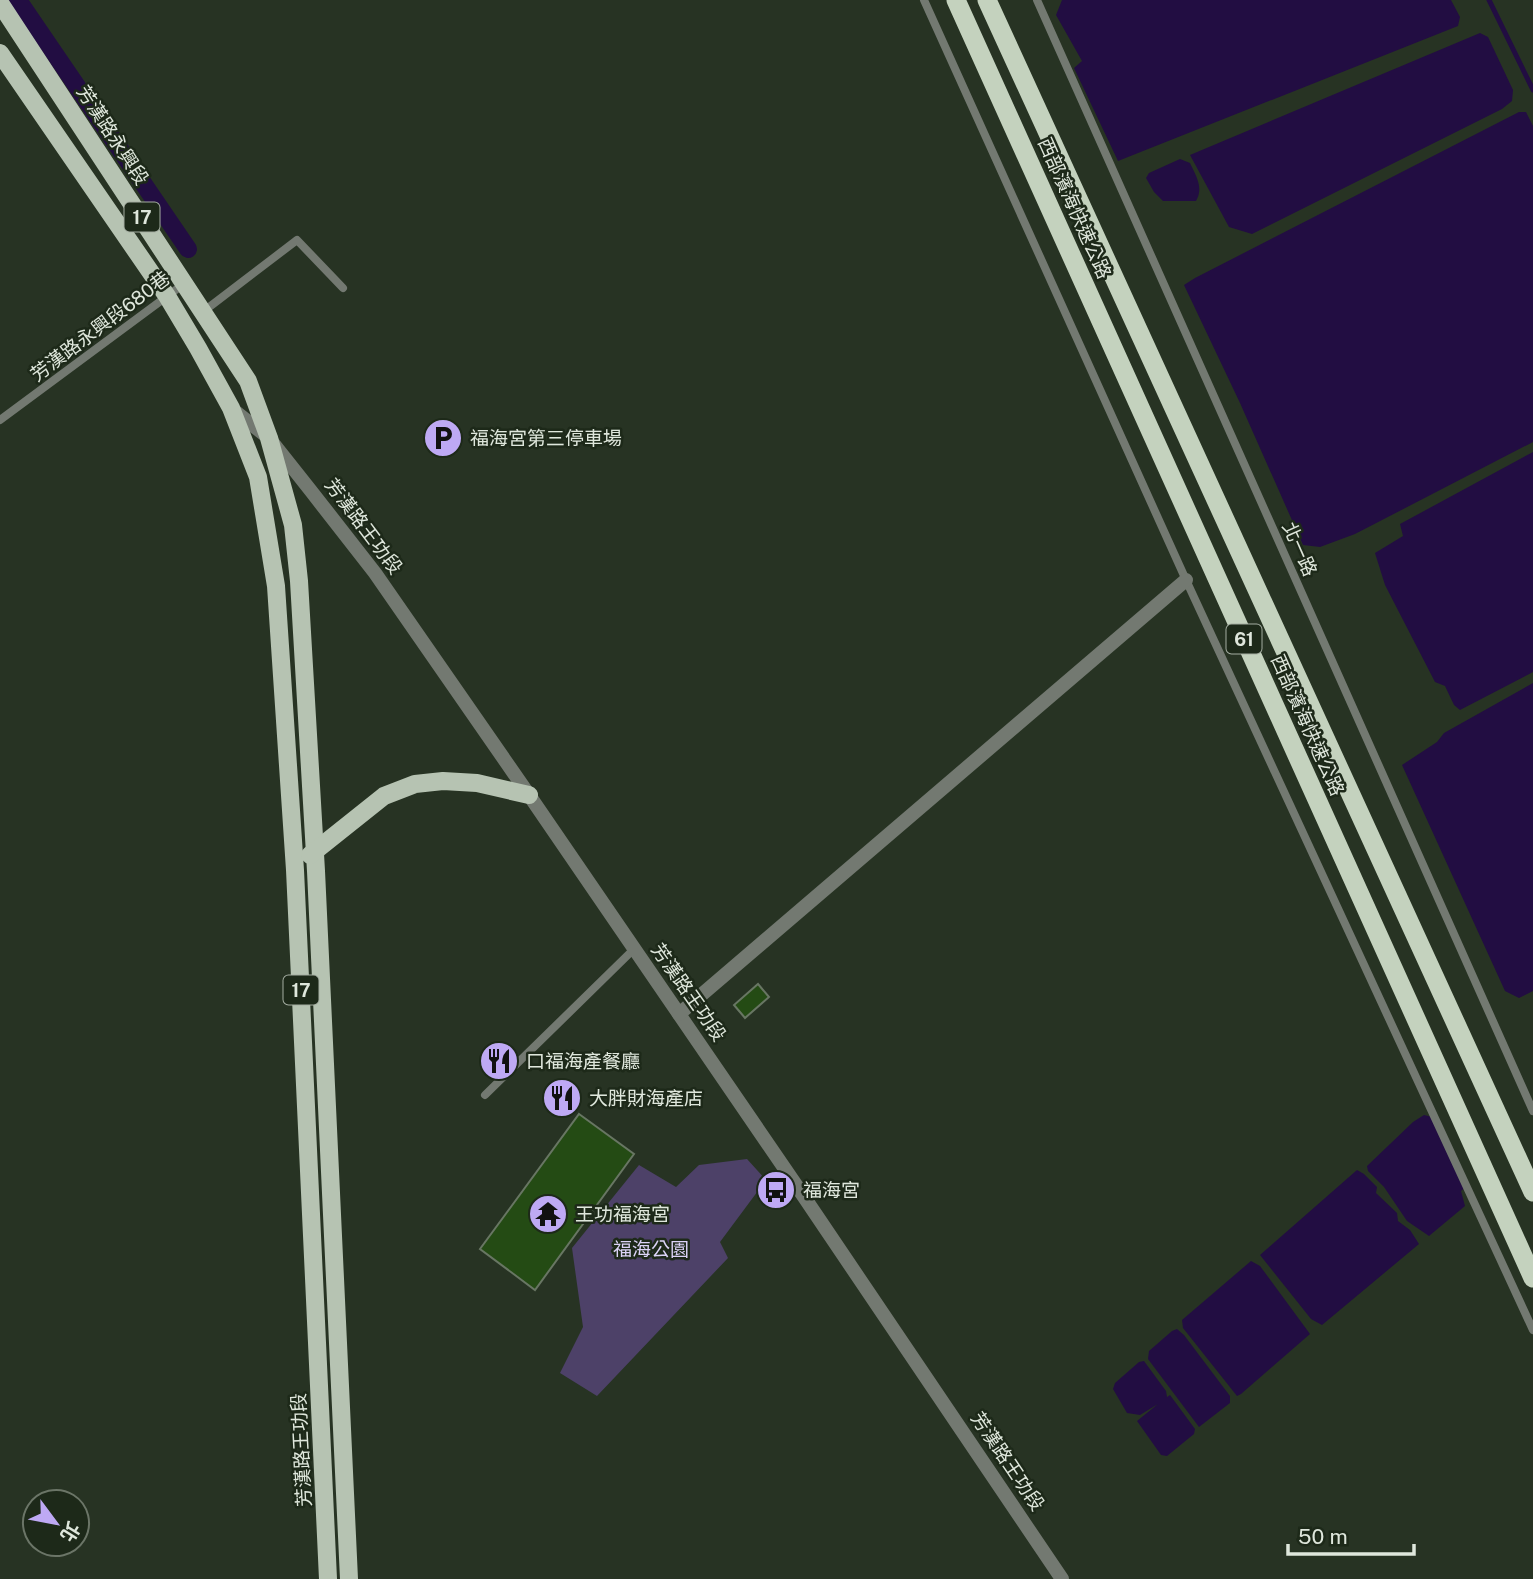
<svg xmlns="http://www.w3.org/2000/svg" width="1533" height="1579" viewBox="0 0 1533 1579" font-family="'Public Sans','Noto Sans TC',sans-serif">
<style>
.green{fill:#4d4168}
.water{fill:#220d42}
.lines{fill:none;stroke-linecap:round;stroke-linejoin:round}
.stream{stroke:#220d42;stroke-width:5}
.canal{stroke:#220d42;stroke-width:18}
.building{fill:#244b14;stroke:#687663;stroke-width:2}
.service{stroke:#737971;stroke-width:8}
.minor{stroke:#737971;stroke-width:14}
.primary{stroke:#b6c3b2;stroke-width:18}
.trunk{stroke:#c4d2be;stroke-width:19}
.labels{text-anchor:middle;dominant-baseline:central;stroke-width:5;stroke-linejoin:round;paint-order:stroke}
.shield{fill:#1d2919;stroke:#a5aea2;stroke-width:2}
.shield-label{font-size:18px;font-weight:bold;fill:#dfe7dc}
.street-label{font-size:19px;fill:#dfe7dc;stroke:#1d2919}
.poi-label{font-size:19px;fill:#dfe7dc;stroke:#1d2919;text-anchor:start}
.park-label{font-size:19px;fill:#dcd3f7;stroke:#1d2919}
</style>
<rect width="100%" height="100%" fill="#273323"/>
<polygon class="green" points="747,1159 766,1180 720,1242 728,1258 597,1396 560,1373 583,1327 572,1248 639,1165 676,1187 699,1165"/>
<g class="water">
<polygon points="1062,0 1451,0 1460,17 1458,26 1118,161 1074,68 1082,61 1056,15"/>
<polygon points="1480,33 1488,37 1513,90 1512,101 1502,109 1252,234 1229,227 1190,155"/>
<polygon points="1519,112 1526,112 1533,126 1533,442 1355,534 1320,547 1303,545 1240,403 1184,285 1195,278"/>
<path d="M1180,159l10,4c6,13 14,25 6,38h-33l-9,-9 -8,-14 3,-5z"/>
<polygon points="1533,452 1533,672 1460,710 1454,705 1445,686 1435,682 1385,585 1375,553 1403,536 1400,524"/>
<polygon points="1533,683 1533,991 1519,998 1505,991 1402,765 1437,742 1444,733"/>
<polygon points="1424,1115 1432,1117 1466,1187 1461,1191 1465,1206 1429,1236 1407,1221 1384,1187 1368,1171 1367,1166 1413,1122"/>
<polygon points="1357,1170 1364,1174 1377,1187 1376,1193 1397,1213 1398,1221 1410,1230 1419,1244 1322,1325 1311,1319 1260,1255"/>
<polygon points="1251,1261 1260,1266 1310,1334 1241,1394 1237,1396 1183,1328 1182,1320"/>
<polygon points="1177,1329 1184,1335 1230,1396 1230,1403 1199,1427 1148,1359 1149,1351 1172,1331"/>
<polygon points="1144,1361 1166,1391 1167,1397 1170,1395 1195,1429 1194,1434 1167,1456 1161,1455 1137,1421 1158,1404 1140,1415 1127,1413 1113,1389 1115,1383 1139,1362"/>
</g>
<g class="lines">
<polyline class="stream" points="1489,0 1533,90"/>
<polyline class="canal" points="18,0 188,249"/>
</g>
<g class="building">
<polygon points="758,984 769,997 745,1018 734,1005"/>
<polygon points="579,1114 634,1154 535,1290 480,1249"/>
</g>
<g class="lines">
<g class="service">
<polyline points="924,0 1186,580 1533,1330"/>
<polyline points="1037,0 1533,1111"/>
<polyline points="204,311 297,240 343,288"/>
<polyline points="0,420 185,283"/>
<polyline points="485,1095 634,949"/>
</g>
<g class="minor">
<polyline points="232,409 269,438 311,491 375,573 529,795 796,1185 1062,1579"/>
<polyline points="679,1014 1186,580"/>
</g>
<g class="primary">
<polyline points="0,3 248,381 269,438 293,525 299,581 316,871 349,1579"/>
<polyline points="0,53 167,296 198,348 231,408 258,477 276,586 295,870 328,1579"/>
<polyline points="310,855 384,796 415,784 443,781 477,783 529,795"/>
</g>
<g class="trunk">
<polyline points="956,0 1533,1278"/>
<polyline points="987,0 1533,1192"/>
</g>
</g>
<defs>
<symbol id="parking-disc" viewBox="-11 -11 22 22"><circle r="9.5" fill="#bea9f4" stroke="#1d2919"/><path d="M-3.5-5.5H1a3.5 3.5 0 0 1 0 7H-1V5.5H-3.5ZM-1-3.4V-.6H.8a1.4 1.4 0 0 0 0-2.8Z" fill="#111"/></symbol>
<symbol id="restaurant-disc" viewBox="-11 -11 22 22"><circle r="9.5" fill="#bea9f4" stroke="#1d2919"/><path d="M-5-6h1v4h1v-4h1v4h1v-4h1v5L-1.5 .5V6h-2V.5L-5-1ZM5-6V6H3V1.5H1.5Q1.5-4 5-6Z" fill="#111"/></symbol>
<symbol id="bus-disc" viewBox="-11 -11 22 22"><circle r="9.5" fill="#bea9f4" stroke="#1d2919"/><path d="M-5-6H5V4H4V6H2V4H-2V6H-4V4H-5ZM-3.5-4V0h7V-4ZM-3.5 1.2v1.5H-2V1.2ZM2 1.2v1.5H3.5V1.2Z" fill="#111"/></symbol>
<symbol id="temple-disc" viewBox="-11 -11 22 22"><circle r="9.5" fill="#bea9f4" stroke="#1d2919"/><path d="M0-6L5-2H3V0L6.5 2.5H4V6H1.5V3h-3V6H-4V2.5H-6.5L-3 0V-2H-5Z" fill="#111"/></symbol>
</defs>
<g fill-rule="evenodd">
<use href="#parking-disc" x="421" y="416" width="44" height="44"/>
<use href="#restaurant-disc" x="477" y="1039" width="44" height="44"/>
<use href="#restaurant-disc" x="540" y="1076" width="44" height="44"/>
<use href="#bus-disc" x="754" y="1168" width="44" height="44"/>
<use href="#temple-disc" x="526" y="1192" width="44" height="44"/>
</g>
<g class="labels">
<g class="shield">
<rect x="124.5" y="202.5" width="35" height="29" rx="5"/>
<rect x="1226.5" y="624.5" width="35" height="29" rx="5"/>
<rect x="283.5" y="975.5" width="35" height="29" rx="5"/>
</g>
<g class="shield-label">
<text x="142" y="217">17</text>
<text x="1244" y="639">61</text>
<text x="301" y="990">17</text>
</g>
<g class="street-label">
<text transform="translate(113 135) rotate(57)">芳漢路永興段</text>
<text transform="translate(1075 208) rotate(66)">西部濱海快速公路</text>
<text transform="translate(100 326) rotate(-37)">芳漢路永興段680巷</text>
<text transform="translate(364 526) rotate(53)">芳漢路王功段</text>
<text transform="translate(1300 549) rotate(66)">北一路</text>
<text transform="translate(1308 725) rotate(66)">西部濱海快速公路</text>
<text transform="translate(689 992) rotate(55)">芳漢路王功段</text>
<text transform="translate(301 1450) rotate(-93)">芳漢路王功段</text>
<text transform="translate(1008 1461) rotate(56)">芳漢路王功段</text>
</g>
<g class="poi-label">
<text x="470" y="438">福海宮第三停車場</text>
<text x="526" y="1061">口福海產餐廳</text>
<text x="589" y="1098">大胖財海產店</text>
<text x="803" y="1190">福海宮</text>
<text x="575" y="1214">王功福海宮</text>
</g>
<g class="park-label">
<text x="651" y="1249">福海公園</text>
</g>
</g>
<g transform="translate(56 1523) rotate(122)"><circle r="33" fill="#1d2919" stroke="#6b7567" stroke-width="2"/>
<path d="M0-5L12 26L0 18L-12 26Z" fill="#bea9f4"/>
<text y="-10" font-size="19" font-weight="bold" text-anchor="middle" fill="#dfe7dc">北</text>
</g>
<path d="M1288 1544v10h126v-10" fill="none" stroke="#dfe7dc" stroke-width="3.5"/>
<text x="1298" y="1544" font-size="21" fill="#dfe7dc" stroke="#1d2919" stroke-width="5" paint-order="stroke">50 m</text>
</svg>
